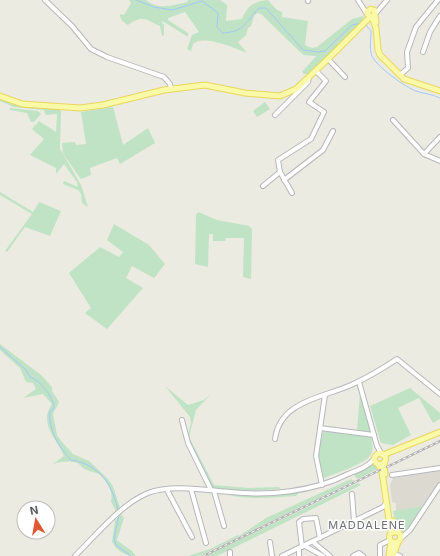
<svg xmlns="http://www.w3.org/2000/svg" width="440" height="556" viewBox="0 0 440 556" font-family="Inter,sans-serif">
<style>
.education{fill:#dcdad0}
.green{fill:#bfe3c4}
.lines{fill:none;stroke-linecap:round;stroke-linejoin:round}
.stream{stroke:#a3c8fa;stroke-width:1}
.minor-casing{stroke:#b7b8bd;stroke-width:6}
.major-casing{stroke:#e9d65d;stroke-width:7}
.minor{stroke:#fff;stroke-width:4}
.major{stroke:#faf9a8;stroke-width:5}
.rail-casing{stroke:#b2b3b3;stroke-width:2.5}
.rail{stroke:#fff;stroke-width:1;stroke-dasharray:3;stroke-linecap:butt}
.labels{text-anchor:middle;dominant-baseline:central;stroke-width:3;stroke-linejoin:round;paint-order:stroke}
.neighbourhood-label{font-size:11px;letter-spacing:1px;fill:#6b6e73;stroke:#fff}
</style>
<rect width="100%" height="100%" fill="#ecebe1"/>
<polygon class="education" points="440,470 440,481 424,506 396,511 396,503 392,502 390,485 393,478"/>
<g class="green">
<path d="M129,0h17c13,11 26,5 41,2l1,-2h32l7,5 -1,16 16,-2c5,-12 11,-18 26,-19l9,10 5,2v5l26,4 -3,24 7,3 5,-1 35,-28 12,-3 -3,7 -52,51h-5l-2,-2 14,-16 -12,-1 -4,-3 -39,-38 -4,-1 -3,3 -3,10 -3,2 -2,7 -8,7 9,11c-12,-5 -44,-19 -54,-9l-2,7 -4,-2 5,-14 7,-3 -14,-20 -17,6v2l20,13v4l-24,-15 -3,-1 3,4v10l-2,1 -2,-10c-15,-6 -16,-12 -32,-1 -5,-3 -8,-5 -8,-11l4,1 7,-12z"/>
<path d="M0,98c21,10 43,4 61,13l-1,38 21,36 7,22 -6,-4 -1,-9 -3,-4 -15,-6 1,-3 14,6 -1,-5 -13,-18 -8,10v-6l-26,-13 14,-16 -12,-10 7,-8 17,11 1,-18 -11,1 -2,-5 -30,-3 -14,-6z"/>
<polygon points="265,102 270,109 257,117 253,111"/>
<polygon points="113,107 123,145 148,128 155,143 120,164 117,158 90,168 91,175 81,179 63,154 62,143 75,142 76,145 86,144 81,112"/>
<polygon points="10,108 38,111 41,114 34,122 31,122 27,113 10,110"/>
<polygon points="0,192 33,212 39,202 61,211 50,236 25,227 7,252 5,251 32,214 0,195"/>
<polygon points="198,212 217,220 249,226 252,229 251,279 243,277 244,238 226,238 225,241 213,241 213,234 209,234 208,267 195,264 196,215"/>
<polygon points="114,224 149,245 165,264 154,278 132,266 126,278 143,288 107,329 85,313 91,308 69,273 100,247 119,257 123,252 107,240"/>
<path d="M0,344l41,31 11,12v4l7,11 -6,12 4,21 5,7 11,12 16,7 18,17 6,8 7,22 -4,4 -5,-11c3,-9 -5,-22 -12,-27 -4,-2 -8,-2 -12,-4 -4,-1 -6,-5 -10,-7 -7,-3 -17,-1 -24,1l11,-8c-7,-18 -26,-32 -12,-52l-9,-10 -20,4 13,-9 -3,-6 -7,-1 -6,-14 -20,-18z"/>
<polygon points="165,386 188,405 204,400 212,393 196,410 189,437 214,485 248,488 279,487 281,489 251,491 209,488 186,443 191,423 190,417"/>
<polygon points="410,388 440,413 440,419 433,423 419,398 398,408 411,435 393,445 381,443 370,406"/>
<polygon points="360,394 371,432 357,430"/>
<path d="M323,430l48,7c2,7 3,16 -3,21 -11,9 -33,15 -46,21l-4,-23z"/>
<polygon points="372,465 376,465 379,468 358,479 355,477 355,474"/>
<polygon points="351,479 354,481 199,556 188,556 210,549 238,535 239,536 266,518"/>
<polygon points="358,483 361,485 217,556 206,556"/>
<path d="M301,490l-5,6c-18,1 -56,5 -71,-3z"/>
<polygon points="424,506 408,529 403,532 397,530 393,511"/>
<path d="M121,514l3,4 -7,22c7,7 14,8 19,16 -11,0 -18,-4 -24,-14l3,-21z"/>
</g>
<g class="lines">
<g class="stream">
<path d="M136,0l18,7 18,3 30,-9 16,12 -1,14 6,6c22,-1 23,-12 36,-25h7l37,42 15,2 7,-1 27,-26 9,-2"/>
<path d="M366,25l5,6c0,8 -2,18 1,25 5,11 33,31 44,35 9,3 16,3 24,7"/>
<path d="M0,347l26,23 4,7c10,3 24,21 24,31l-4,3c-2,19 9,36 21,49 28,4 41,24 47,50"/>
<polyline points="119,515 114,538 116,545 131,556"/>
</g>
<defs>
<g id="minor">
<polyline points="45,0 72,26 91,49 107,57 164,77 170,84 171,89"/>
<polyline points="358,0 367,14"/>
<polyline points="308,1 308,0"/>
<polyline points="376,13 387,0"/>
<polyline points="423,52 430,32 440,16"/>
<polyline points="328,59 345,77"/>
<polyline points="400,75 408,68 407,52 416,27 438,0"/>
<polyline points="275,115 308,82 309,77"/>
<polyline points="393,120 424,154"/>
<polyline points="440,137 424,154 440,161"/>
<polyline points="284,180 323,150 333,131"/>
<polyline points="263,186 280,172"/>
<polyline points="292,193 280,172 278,160 311,139 324,112 309,102 326,81 316,71"/>
<polyline points="359,382 377,446 381,453"/>
<polyline points="182,420 188,443 211,490"/>
<polyline points="320,428 374,435"/>
<path d="M275,439c5,-38 47,-41 76,-54 16,-7 31,-16 46,-26l43,35"/>
<polyline points="392,475 440,468"/>
<polyline points="322,485 316,456 325,395"/>
<polyline points="191,489 206,543"/>
<polyline points="167,490 192,537"/>
<polyline points="214,491 224,526"/>
<polyline points="352,494 354,521"/>
<polyline points="400,539 410,530 440,485"/>
<polyline points="270,542 272,556"/>
<polyline points="313,542 330,556"/>
<polyline points="394,543 393,554 400,556"/>
<polyline points="305,546 323,556"/>
<polyline points="302,547 299,522 303,519 316,518 320,538"/>
<polyline points="230,552 230,556"/>
<path d="M75,556c21,-21 46,-52 73,-63 22,-9 58,-3 82,-1 38,4 83,0 118,-18 10,-4 20,-7 26,-15"/>
<polyline points="282,556 383,507 387,502"/>
<polyline points="299,556 299,548"/>
<polyline points="353,556 359,553 363,556"/>
<polyline points="380,556 380,545 390,540"/>
</g>
<g id="major">
<polyline points="375,15 370,17 367,12 371,9 374,10 376,22"/>
<polyline points="372,17 376,28 378,50 380,55 404,79 440,91"/>
<polyline points="0,96 22,104 80,108 103,105 164,90 205,85 245,93 280,96 296,89 328,59 370,17"/>
<circle cx="380" cy="459" r="5.5"/>
<polyline points="383,455 440,432"/>
<polyline points="384,463 385,474"/>
<polyline points="378,464 382,472 391,533"/>
<polyline points="393,521 395,532"/>
<circle cx="395" cy="537" r="5.5"/>
<polyline points="389,556 391,542"/>
<polyline points="393,556 398,542"/>
</g>
</defs>
<use href="#minor" class="minor-casing"/>
<use href="#major" class="major-casing"/>
<use href="#minor" class="minor"/>
<use href="#major" class="major"/>
<defs>
<g id="rail">
<polyline points="387,467 440,441"/>
<polyline points="203,556 380,470"/>
</g>
</defs>
<use href="#rail" class="rail-casing"/>
<use href="#rail" class="rail"/>
</g>
<g class="labels">
<g class="neighbourhood-label">
<text x="367" y="525">MADDALENE</text>
</g>
</g>
<g transform="translate(36 520) rotate(349)"><circle r="19" fill="#ffffff" stroke="#bdbec0"/>
<path d="M0-3L7 15L0 10L-7 15Z" fill="#df5a34"/>
<text y="-6" font-size="11" font-weight="bold" text-anchor="middle" fill="#5a5c61">N</text>
</g>
</svg>
